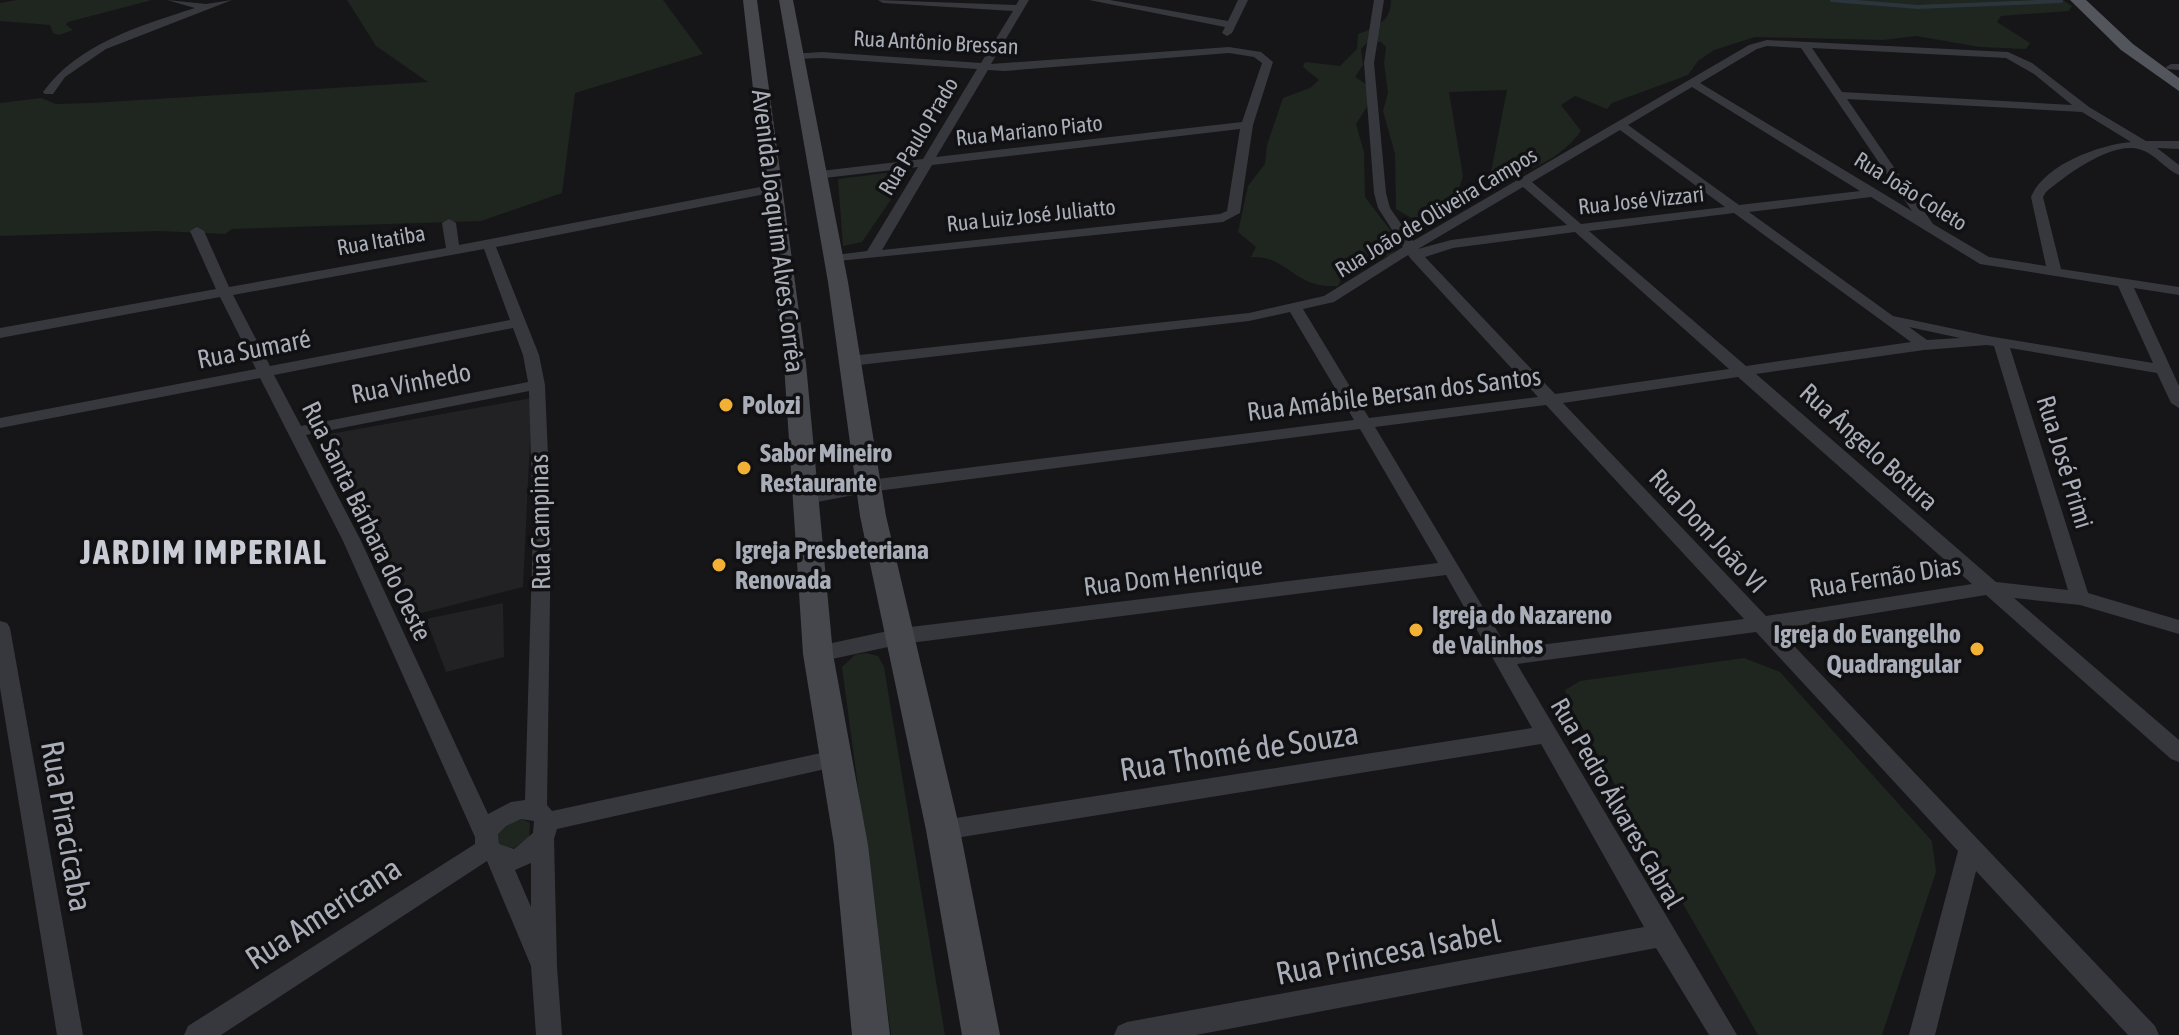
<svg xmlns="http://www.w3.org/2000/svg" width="2179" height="1035" viewBox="0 0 2179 1035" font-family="'Asap Condensed',sans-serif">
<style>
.built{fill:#222225}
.green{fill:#1e261f}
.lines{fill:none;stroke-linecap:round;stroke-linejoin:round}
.stream{stroke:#2c353c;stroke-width:4}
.minor{fill:#37383d;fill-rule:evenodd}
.secondary{fill:#45474d;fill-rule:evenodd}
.primary{fill:#53555c;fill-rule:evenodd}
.poi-dot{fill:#f2b134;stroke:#111113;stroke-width:3}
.labels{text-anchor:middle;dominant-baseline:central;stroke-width:7;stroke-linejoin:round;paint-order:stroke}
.far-street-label{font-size:22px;fill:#a8adb8;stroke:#111113}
.street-label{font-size:26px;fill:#a8adb8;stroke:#111113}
.poi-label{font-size:26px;font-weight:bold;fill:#a8adb8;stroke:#111113;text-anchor:start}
.near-street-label{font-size:32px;fill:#a8adb8;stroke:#111113}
.district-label{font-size:34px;font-weight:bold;letter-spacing:2px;fill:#c9ccd4;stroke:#111113}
</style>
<rect width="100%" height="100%" fill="#161618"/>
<g class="built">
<polygon points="532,398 523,587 414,615 324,435"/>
<polygon points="503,603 504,657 446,672 426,619"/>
</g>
<g class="green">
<polygon points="17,0 152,0 68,22 66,25 73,30 59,35 53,33 50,25 0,21 0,3"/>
<polygon points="347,0 663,0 703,54 575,93 562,193 481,221 232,229 225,234 158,231 0,236 0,103 41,98 56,104 92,103 428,82 376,46"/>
<path d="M1391,0h672l9,6 -3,5 -68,5 -4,6 33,21 -4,6 -46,-2 -64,-11 -33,4 -128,-3 -41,13 -16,11 -10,14 -76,28 -5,6 -32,-13 -14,9 20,26c-25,32 -52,41 -91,46l17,-87 -58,2 14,84 -12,36 -26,14 -29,-17 -1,-55 -12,-43 5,-18 -4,-30 2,-16 -5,-5 -12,-1 -8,8 2,16 -8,12 17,11 -1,12 -15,24 8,28 1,45 35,46 -9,12 -46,15 -7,16c-45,3 -50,-31 -87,-29l5,-10 -18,-15 10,-46 17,-22 2,-19 16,-47 27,-10 9,-8 -16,-13 2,-5 35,4 17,-17 1,-15c18,-7 33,-12 33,-34z"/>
<polygon points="911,170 862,242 843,246 838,179"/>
<polygon points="866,653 878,656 884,667 945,1035 891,1035 842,667 855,655"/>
<polygon points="1744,658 1780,672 1932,841 1936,872 1882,1035 1758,1035 1570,706 1565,690 1580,681"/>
<polygon points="522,819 530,823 529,837 514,848 499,846 498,833 511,821"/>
</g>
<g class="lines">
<polyline class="stream" points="1832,0 1918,7 2061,1"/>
<g class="minor">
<path d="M167,0l39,4 26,-4 -126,49 -41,28 -12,17h-8l-2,-2c36,-49 97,-66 152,-84z"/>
<path d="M878,0l138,5 3,-5h10l-38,64 238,-17 32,5 12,10 -20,63 -13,88 -17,9 -395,40v-6l39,-5 51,-84 -102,12 -4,-1v-6l111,-13 54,-90 -155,-11 -28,1 -5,-3 1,-2 32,-2 159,11 32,-52 -130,-8zM1229,53l25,4 8,6 -20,59 -306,35 52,-87 17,1zM1240,129l-13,82 -7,3 -338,36 50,-85z"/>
<polygon points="1089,0 1110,0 1228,21 1238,0 1248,0 1232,33 1227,36 1222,33 1225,27"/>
<path d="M1374,0h10l-10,63 12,130 4,15 23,33 336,-196 18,-5 241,12 24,11 57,44 57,34h33v8l-22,-1 22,17v10c-14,-6 -23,-20 -37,-25 -28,-11 -76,25 -96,42l-3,5 18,72 118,18v8l-45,-7 45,98v22l-8,-5 -14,-30 -147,-25 78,245 91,27v14l-99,-29 -66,-7 165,142v22l-8,-3 -185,-164 -208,34 377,397 4,9h-31l-152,-164 -41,164h-26l49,-184 -202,-219 -239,32 220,371h-28l-53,-87 -460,87h-82l4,-9 9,-4 517,-95 -103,-183 -598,96 -8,-3 -4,-7 4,-7 8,-3 589,-92 -86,-153 -544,69 -84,18 -7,-3 -3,-5 3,-5 7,-3 84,-18 536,-65 -78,-134 -491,63 -62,12 -9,-6 9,-6 62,-12 485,-60 -64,-108 -41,9 -399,45 -8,-5 8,-5 399,-43 75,-17 79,-49 -25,-39 -4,-15 -10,-130zM1767,46l34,2 111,163 -212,-128 57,-34zM1812,48l194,10 28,16 38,31 -230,-13zM1692,87l168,104 -121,14 -111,-80zM1847,99l235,13 49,30c-33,3 -87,23 -100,55l15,69 -57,-9 -56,-33zM1620,130l105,77 -144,17 -49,-42zM1523,187l44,38 -116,15 -33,9zM1871,197l109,67 138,22 35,77 -165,-27 -95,-20 -144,-104zM1734,213l177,129 -165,24 -157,-135zM1575,232l154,137 -174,25 -130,-137 28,-9zM1408,255l3,4 127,138 -169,21 -66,-109 31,-7zM1909,327l51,11 -33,2zM1987,345l7,1 74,244 -72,-8 -240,-208 168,-24zM1738,377l234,207 -206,32 -203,-213zM1546,405l198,214 -236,30 -133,-222z"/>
<polygon points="2171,64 2179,64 2179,70 2167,69 2166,67"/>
<path d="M771,185l6,4 -2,3 -279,55 43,108 6,30 6,144 -4,276 5,6 283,-61 8,3 3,6 -3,6 -286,64 -3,10 3,128 5,68h-26l-5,-69 -44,-105 -266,174h-37l4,-9 287,-182v-7l-132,-296 -83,-163 -260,50v-10l256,-49 -36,-72 -220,41v-10l216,-39 -26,-58 7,-4 7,4 25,56 217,-39 -4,-25 7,-4 7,4 3,22zM484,249l26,71 -240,46 -37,-71zM513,328l10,27 5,27 -227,44 -27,-51zM529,391l4,138 -8,271 -14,2 -23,12 -127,-273 -55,-106zM521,819l13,2 -1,12 -19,16 -15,-5 -1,-10 8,-8zM531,863v44l-16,-37z"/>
<polygon points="0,621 7,623 10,628 83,1035 57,1035 0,688"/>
</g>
<g class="secondary">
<polygon points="743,0 757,0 806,364 833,654 868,845 890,1035 852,1035 834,845 803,654 784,364"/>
<polygon points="779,0 793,0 848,282 886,516 960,830 1000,1035 962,1035 926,830 860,516 828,282"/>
</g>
<polygon class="primary" points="2070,0 2086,0 2133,44 2179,78 2179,91 2121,50"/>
</g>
<g class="poi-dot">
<circle cx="726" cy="405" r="8"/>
<circle cx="744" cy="468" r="8"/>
<circle cx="719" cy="565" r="8"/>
<circle cx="1416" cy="630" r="8"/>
<circle cx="1977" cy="649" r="8"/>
</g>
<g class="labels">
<g class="far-street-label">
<text transform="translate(936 42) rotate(3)">Rua Antônio Bressan</text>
<text transform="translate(1029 130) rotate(-6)">Rua Mariano Piato</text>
<text transform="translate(918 136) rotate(-59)">Rua Paulo Prado</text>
<text transform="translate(1911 191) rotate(32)">Rua João Coleto</text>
<text transform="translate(1641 200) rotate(-6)">Rua José Vizzari</text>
<text transform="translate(1436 212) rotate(-31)">Rua João de Oliveira Campos</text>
<text transform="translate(1031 215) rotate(-6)">Rua Luiz José Juliatto</text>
<text transform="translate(381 240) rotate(-10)">Rua Itatiba</text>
</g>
<g class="street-label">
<text transform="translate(778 231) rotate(83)">Avenida Joaquim Alves Corrêa</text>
<text transform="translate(254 349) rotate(-11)">Rua Sumaré</text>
<text transform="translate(411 383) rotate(-11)">Rua Vinhedo</text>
<text transform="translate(1394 394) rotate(-7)">Rua Amábile Bersan dos Santos</text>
<text transform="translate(1869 447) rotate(42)">Rua Ângelo Botura</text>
<text transform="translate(2065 462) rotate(73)">Rua José Primi</text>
<text transform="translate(367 521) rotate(64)">Rua Santa Bárbara do Oeste</text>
<text transform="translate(540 522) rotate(-91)">Rua Campinas</text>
<text transform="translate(1708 531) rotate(47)">Rua Dom João VI</text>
<text transform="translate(1173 576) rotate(-7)">Rua Dom Henrique</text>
<text transform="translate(1885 577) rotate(-9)">Rua Fernão Dias</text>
<text transform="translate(1617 803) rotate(60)">Rua Pedro Álvares Cabral</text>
</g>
<g class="poi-label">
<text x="742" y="405">Polozi</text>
<text x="760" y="453">Sabor Mineiro<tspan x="760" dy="30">Restaurante</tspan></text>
<text x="735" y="550">Igreja Presbeteriana<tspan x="735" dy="30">Renovada</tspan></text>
<text x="1432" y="615">Igreja do Nazareno<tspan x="1432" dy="30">de Valinhos</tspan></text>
<text x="1961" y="634" text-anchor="end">Igreja do Evangelho<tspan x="1961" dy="30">Quadrangular</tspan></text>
</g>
<g class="near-street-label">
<text transform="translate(1239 751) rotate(-9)">Rua Thomé de Souza</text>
<text transform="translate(67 826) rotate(80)">Rua Piracicaba</text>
<text transform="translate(323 913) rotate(-33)">Rua Americana</text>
<text transform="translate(1388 952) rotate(-11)">Rua Princesa Isabel</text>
</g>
<g class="district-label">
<text x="204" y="551">JARDIM IMPERIAL</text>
</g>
</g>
</svg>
